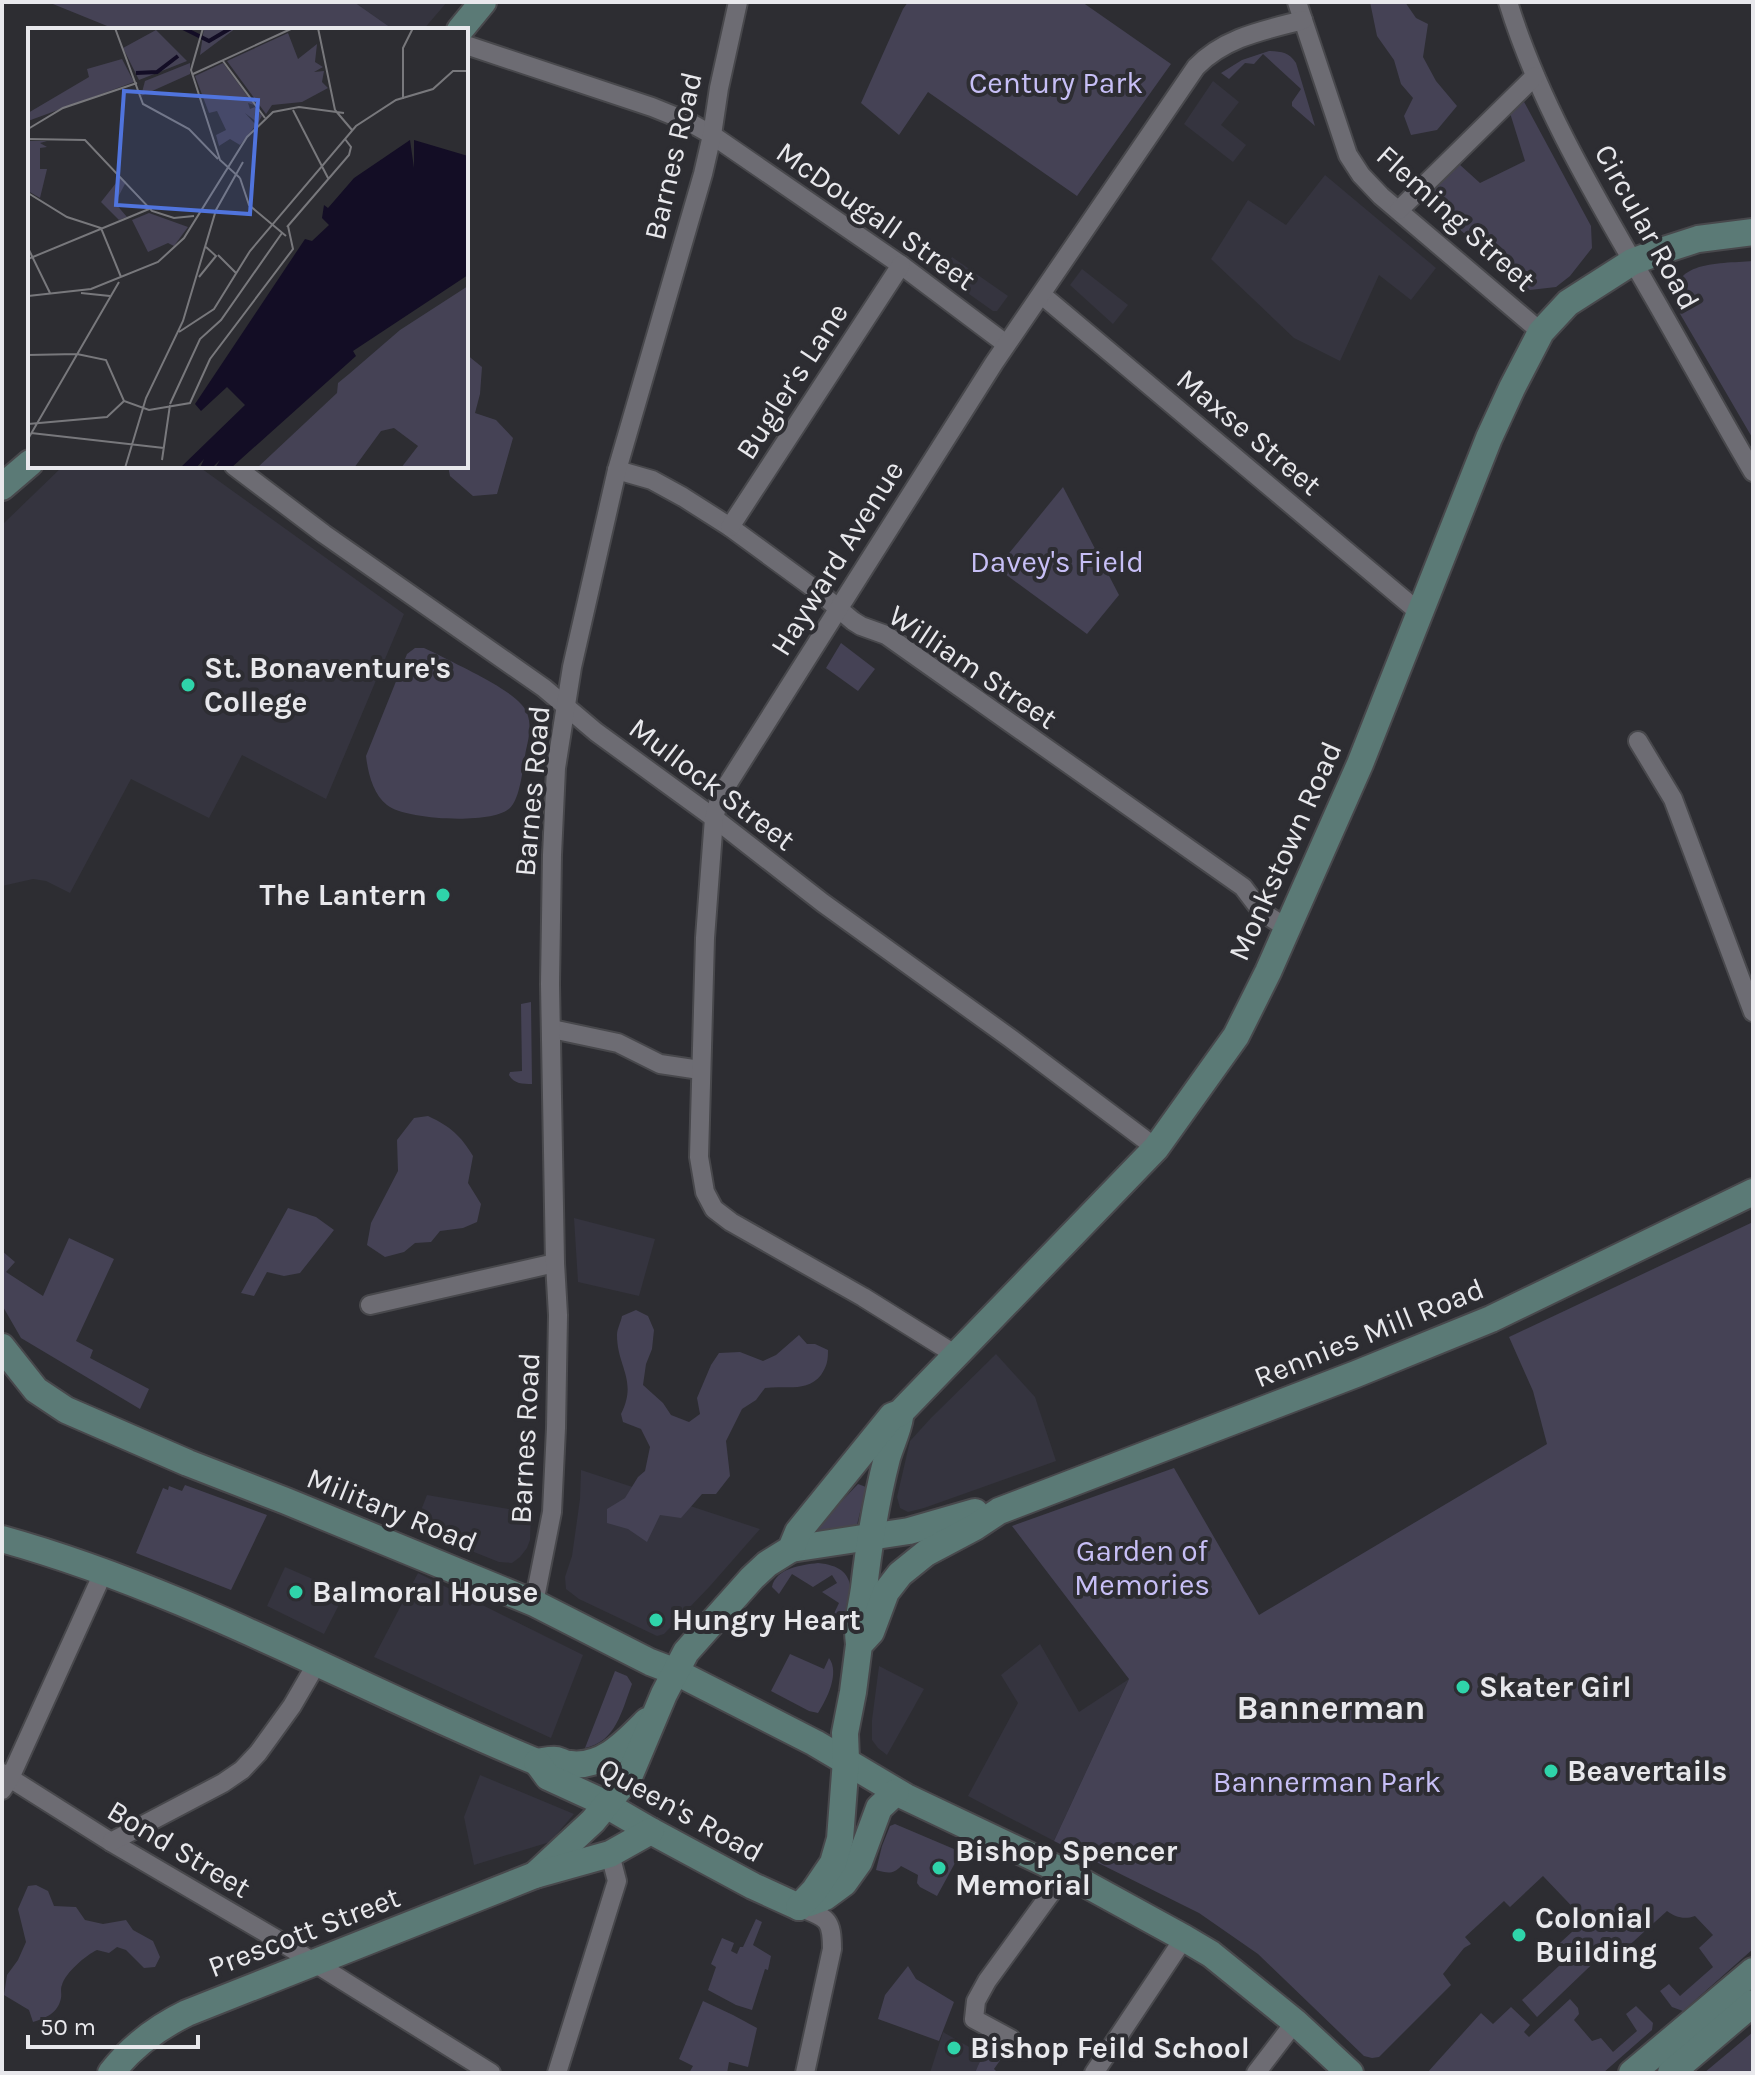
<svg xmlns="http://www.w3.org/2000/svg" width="1755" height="2075" viewBox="0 0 1755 2075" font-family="Karla,sans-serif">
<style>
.built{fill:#35343f}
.green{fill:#454255}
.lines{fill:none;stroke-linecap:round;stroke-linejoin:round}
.street-casing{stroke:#48484c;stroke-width:22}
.secondary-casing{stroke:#48484c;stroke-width:30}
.street{stroke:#6d6c73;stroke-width:18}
.secondary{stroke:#5b7a76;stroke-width:26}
.poi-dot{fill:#2fd4aa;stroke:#2d2d32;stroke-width:3}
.labels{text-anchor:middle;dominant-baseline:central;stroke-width:8;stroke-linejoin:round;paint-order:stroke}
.park-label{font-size:30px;fill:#c7bff6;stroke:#2d2d32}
.street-label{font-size:30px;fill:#e8e8ec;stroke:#2d2d32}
.poi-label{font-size:30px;font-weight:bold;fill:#e8e8ec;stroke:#2d2d32;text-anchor:start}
.quarter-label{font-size:34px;font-weight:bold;fill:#e8e8ec;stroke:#2d2d32}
.inset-river{fill:none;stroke:#130d25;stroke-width:4}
.inset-road{fill:none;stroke:#78787c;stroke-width:2}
.view{fill:#5074dd;fill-opacity:0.15;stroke:#5074dd;stroke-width:4}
.inset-edge{fill:none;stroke:#e8e8ec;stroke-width:4}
</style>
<rect width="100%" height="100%" fill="#2d2d32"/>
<g class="built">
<polygon points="354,2 447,2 423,30 394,30"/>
<polygon points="1213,81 1239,102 1221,125 1246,145 1233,162 1184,124"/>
<polygon points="1325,175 1436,268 1411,300 1379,275 1340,361 1294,338 1211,259 1248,200 1286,225"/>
<polygon points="952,257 1008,296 997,311 993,311 941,274"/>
<polygon points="1082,269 1128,305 1113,324 1070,285"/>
<polygon points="63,466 198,466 404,614 326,799 242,755 209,818 131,779 70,893 46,881 33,879 2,886 2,525"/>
<polygon points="574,1218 655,1239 639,1296 578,1282"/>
<polygon points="996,1354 1035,1397 1056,1461 924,1508 908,1512 900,1508 897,1497 910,1441 931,1418"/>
<polygon points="581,1470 760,1529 710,1586 664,1634 657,1636 579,1599 566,1589 565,1577 572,1556 580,1499"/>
<polygon points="427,1495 531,1513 530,1540 527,1548 520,1557 512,1563 499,1562 414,1528"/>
<polygon points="285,1567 345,1593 324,1634 267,1606"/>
<polygon points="418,1573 583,1655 551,1738 374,1657"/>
<polygon points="1040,1644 1079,1712 1129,1679 1054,1841 968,1796 1018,1703 1001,1675"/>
<polygon points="879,1666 924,1689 887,1755 878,1748 872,1740 872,1720"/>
<polygon points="480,1775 574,1814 550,1842 474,1865 464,1817"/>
<polygon points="943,2032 983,2055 975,2073 930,2073"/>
</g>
<g class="green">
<polygon points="48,2 354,2 394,30 117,30"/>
<polygon points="908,2 1082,2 1171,64 1077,196 928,92 899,135 861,103 903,9"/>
<polygon points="1370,2 1405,2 1416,18 1428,24 1423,57 1436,81 1457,106 1437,130 1411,135 1404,116 1413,98 1401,84 1394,60 1377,36"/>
<path d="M1269,51c13,1 20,1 27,12l19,63 -23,-20v-4l9,-13 -38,-35 -9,10 -9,-1 -16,16 -8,-6 21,-13z"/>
<polygon points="1523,100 1591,226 1592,248 1570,276 1556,287 1530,290 1422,197 1459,164 1480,183 1525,161 1510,113"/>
<path d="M1753,261v178l-74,-127c-17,-52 38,-48 74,-51z"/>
<polygon points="466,354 482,367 480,394 475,413 496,420 513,438 497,494 473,496 450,476 448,466 466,466"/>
<polygon points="1063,487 1119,595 1087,634 997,568"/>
<polygon points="841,643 875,669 858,691 826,668"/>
<path d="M415,648h9l13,6c22,12 68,32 84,50 12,12 9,30 5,46 -3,15 -5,47 -16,58 -17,17 -105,12 -123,-3 -14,-11 -19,-32 -21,-49l41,-102z"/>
<path d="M531,1002l1,82c-9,0 -18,0 -23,-9l1,-3 12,-1 -1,-67z"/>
<path d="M428,1116c22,10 33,20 45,40l-5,27 13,21 -4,18 -14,6 -23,3 -9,11 -16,1 -11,9 -19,5 -18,-12 4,-22 27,-52 -1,-31 17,-22z"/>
<polygon points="288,1208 316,1217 334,1230 300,1273 284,1276 267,1272 254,1296 241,1293"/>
<path d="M1753,1222v727l-70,62 -11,-4 -12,-16 9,-7 11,12 33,-29 -14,-19 14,-13 -18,-19c-11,4 -20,1 -28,-5l-44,40 -15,-2 -71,68 -15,-17 38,-35 -11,-12 36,-33 -42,-44 -33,31 -6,-6 -39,36 6,7 -7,4 -21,26 8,11 -72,72 -7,1 -8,-2 -106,-102 -59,-41 -145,-72 75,-162 -117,-153 162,-58 85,147 288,-171 -14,-53 -24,-54z"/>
<polygon points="69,1238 114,1259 76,1341 93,1350 90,1358 149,1389 140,1409 21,1338 2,1305 2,1251 15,1262 6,1272 43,1296"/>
<path d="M636,1310l12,6 6,14 -2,19 -6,15 -3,21 20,18 8,12 18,7 11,-8 -3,-16 14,-33 8,-12 21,-1 23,9 13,-6 23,-20 8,9h8l13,6c0,11 -1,16 -7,25 -14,18 -36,10 -56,13l-9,12 -14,9 -16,32 4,35 -14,18h-14l-21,24 -21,-3 -13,27 -19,-13 -21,-6v-14l18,-11 13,-21 7,-6 5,-24 -9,-18 -18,-7 -2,-8c17,-34 -4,-47 -4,-79 0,-6 4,-13 5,-19z"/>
<polygon points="858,1484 866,1487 857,1525 853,1528 816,1533 818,1526"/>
<polygon points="185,1485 267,1515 231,1590 136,1553 163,1488 168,1490 169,1486 182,1491"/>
<path d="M818,1563c43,4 33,33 28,63l-10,1 -5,-7 8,-17 -17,-11 15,-9 -5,-8 -19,12 -21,-13 -13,20 -7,-7c4,-19 29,-22 46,-24z"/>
<path d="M790,1654l34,15 5,-11c11,15 -2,41 -11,55l-9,-2 -38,-20z"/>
<path d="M615,1671l12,5 5,8c-10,26 -16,58 -47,64z"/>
<path d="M895,1824l66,28 -24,44 -17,-9 -3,-4 1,-8 -17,-9c-8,9 -14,7 -25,4l6,-24 8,-20z"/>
<path d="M36,1885l12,6 6,15 22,1 9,13 18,4 23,-4 7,10 20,11 7,16 -5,10 -11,1 -18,-18 -9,-3 -8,6 -12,-3c-11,5 -32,23 -35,35 -2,4 0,9 -1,13 -3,15 -15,20 -28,24l-4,-12 -25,-15 3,-20 11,-15 8,-18 -8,-33 10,-23z"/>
<polygon points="756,1919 762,1922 753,1945 771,1956 768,1970 765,1969 752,2010 736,2005 708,1990 716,1967 711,1964 722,1938 734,1943 731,1951 737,1954 740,1947 743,1947"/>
<polygon points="908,1966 916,1979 954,2002 939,2041 878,2019 885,1995"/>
<polygon points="1570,1999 1578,2008 1579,2014 1574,2020 1592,2041 1601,2038 1613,2052 1637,2031 1626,2014 1636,2006 1653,2023 1652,2030 1603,2073 1427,2073 1481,2013 1493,2024 1511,2007 1530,2025 1524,2032 1529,2037"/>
<polygon points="703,2001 733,2015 757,2028 748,2067 729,2062 727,2073 689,2073 693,2066 679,2059"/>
<polygon points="1753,2032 1753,2073 1704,2073"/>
<path d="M999,2044l9,5 -14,20 4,4h-23c5,-12 10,-25 24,-29z"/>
</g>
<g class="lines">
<defs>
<g id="street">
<polyline points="1297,2 1348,155 1361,175 1381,196 1541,332"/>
<path d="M1508,2c31,101 87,194 139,284 36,62 70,125 106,186"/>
<polyline points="466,45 652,107 689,122 712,135 901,265 1006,344"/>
<polyline points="1399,210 1535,76"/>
<polyline points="1042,295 1420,613"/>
<polyline points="234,466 324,534 544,688 596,732 714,818 823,903 1010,1038 1156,1148"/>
<polyline points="617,470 652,480 683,497 730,527 820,593 853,621 861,626 886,635 1243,887 1262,912 1287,928"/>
<polyline points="730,527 901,265"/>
<polyline points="1638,741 1673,799 1753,1012"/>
<polyline points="552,1029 618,1043 660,1064 700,1070"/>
<polyline points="370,1305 555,1263"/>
<path d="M956,1355l-93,-58 -132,-75 -17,-13 -9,-17 -6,-35 6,-219 9,-120 6,-22 274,-433 202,-296c29,-30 69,-37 107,-47"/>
<polyline points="534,1603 552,1512 556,1428 558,1315 555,1263 550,984 552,855 556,768 572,667 617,470 703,174 712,135 719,88 738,2"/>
<polyline points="2,1773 111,1842 278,1940 491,2073"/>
<polyline points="2,1790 10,1778 103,1573"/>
<polyline points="111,1842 223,1783 242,1770 258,1753 292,1706 317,1663"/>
<path d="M799,1907c27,11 33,10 33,42l-27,124"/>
<polyline points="1011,2039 974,2019 976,2001 987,1981 1051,1893 1062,1871"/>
<polyline points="557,2073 617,1881 610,1854"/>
<polyline points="1094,2073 1184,1938"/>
<polyline points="1256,2073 1295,2022"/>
</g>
<g id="secondary">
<polyline points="460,30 483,2"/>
<polyline points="2,487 30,463"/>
<polyline points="2,1347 36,1390 66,1410 188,1463 286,1501 534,1603 650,1662 676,1672 815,1743 906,1797 1062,1871 1184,1938 1211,1954 1295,2022 1350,2073"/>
<path d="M2,1539c187,52 357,150 535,223 7,-1 14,-3 20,-2 4,1 8,4 13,4 33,4 56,-22 77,-43"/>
<polyline points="791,1549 909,1531 975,1512"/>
<path d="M859,1644c-3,-22 2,-34 5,-56 5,-43 12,-87 23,-130 4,-14 11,-27 13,-41"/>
<polyline points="537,1762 548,1777 596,1799 651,1831 753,1886 799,1907"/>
<polyline points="535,1875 593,1821 629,1777 664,1694 686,1652 752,1578 767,1564 791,1549 798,1532 892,1416 900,1413 1156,1148 1236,1036 1268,972 1360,764 1489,438 1512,388 1541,332 1568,303 1632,262 1664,250 1698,239 1753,232"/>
<polyline points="809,1903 825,1897 844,1883 859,1862 879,1808 896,1792"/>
<polyline points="799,1907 814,1891 833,1863 840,1839 846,1760 845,1733 853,1692 859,1645 871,1632 886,1592 900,1574 926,1553 975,1527 999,1511 1356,1374 1491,1319 1753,1192"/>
<path d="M111,2073c21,-27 45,-45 76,-60l348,-138 75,-21 41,-23"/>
<polyline points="1632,2073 1753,1971"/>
<polyline points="1671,2073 1753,2003"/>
</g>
</defs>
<use href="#street" class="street-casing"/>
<use href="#secondary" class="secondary-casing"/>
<use href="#street" class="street"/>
<use href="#secondary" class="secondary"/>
</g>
<g class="poi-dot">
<circle cx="188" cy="685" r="8"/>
<circle cx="443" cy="895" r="8"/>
<circle cx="296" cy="1592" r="8"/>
<circle cx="656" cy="1620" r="8"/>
<circle cx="1463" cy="1687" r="8"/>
<circle cx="1551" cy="1771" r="8"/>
<circle cx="939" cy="1868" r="8"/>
<circle cx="1519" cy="1935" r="8"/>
<circle cx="954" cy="2048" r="8"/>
</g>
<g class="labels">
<g class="park-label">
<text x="1056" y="83">Century Park</text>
<text x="1057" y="562">Davey's Field</text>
<text x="1142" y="1551">Garden of<tspan x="1142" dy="34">Memories</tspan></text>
<text x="1327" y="1782">Bannerman Park</text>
</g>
<g class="street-label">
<text transform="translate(673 156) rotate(-77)">Barnes Road</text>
<text transform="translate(876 216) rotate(35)">McDougall Street</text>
<text transform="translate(1456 218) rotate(42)">Fleming Street</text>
<text transform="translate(1647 227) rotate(61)">Circular Road</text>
<text transform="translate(792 381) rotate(-57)">Bugler's Lane</text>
<text transform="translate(1249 432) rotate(40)">Maxse Street</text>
<text transform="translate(837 558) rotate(-58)">Hayward Avenue</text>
<text transform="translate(973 667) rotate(34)">William Street</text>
<text transform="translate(712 784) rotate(37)">Mullock Street</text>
<text transform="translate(532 791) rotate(-85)">Barnes Road</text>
<text transform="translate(1285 851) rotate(-66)">Monkstown Road</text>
<text transform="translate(1369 1333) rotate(-22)">Rennies Mill Road</text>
<text transform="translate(525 1438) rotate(-87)">Barnes Road</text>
<text transform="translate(392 1510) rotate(22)">Military Road</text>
<text transform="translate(681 1810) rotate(29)">Queen's Road</text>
<text transform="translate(179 1849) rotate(31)">Bond Street</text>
<text transform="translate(304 1932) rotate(-21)">Prescott Street</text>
</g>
<g class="poi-label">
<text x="204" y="668">St. Bonaventure's<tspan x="204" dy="34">College</tspan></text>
<text x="427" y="895" text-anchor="end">The Lantern</text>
<text x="312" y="1592">Balmoral House</text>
<text x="672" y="1620">Hungry Heart</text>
<text x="1479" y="1687">Skater Girl</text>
<text x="1567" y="1771">Beavertails</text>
<text x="955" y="1851">Bishop Spencer<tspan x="955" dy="34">Memorial</tspan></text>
<text x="1535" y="1918">Colonial<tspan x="1535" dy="34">Building</tspan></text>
<text x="970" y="2048">Bishop Feild School</text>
</g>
<g class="quarter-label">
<text x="1331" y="1708">Bannerman</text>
</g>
</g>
<g transform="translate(28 28)">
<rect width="440" height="440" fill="#2d2d32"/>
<path d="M176,0h32l-36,27zM128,2l31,31 -48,19 -16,-32zM260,5l10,26 19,-15 -2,18 8,5 -9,5 10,-1 -2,11 6,6 -26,14 -30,3 -6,9 -39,-53zM94,31l12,23 -106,39v-8l61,-36 -2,-8zM162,35v11l-49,22 4,-15zM195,35l31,42 -6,-2 2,6 5,-2 7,9 -4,7 -13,-10 11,12 -16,20 -10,-6 -11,7 -3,-11 10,-5 -9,-19 -8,2 -14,-37zM0,113h19l-7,2 7,4 -7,1v21h7l-7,29 -12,-7zM92,150l6,4 -11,21 12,14 -8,3 -18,-18zM121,185l39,14 -14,19 -6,-3 -20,9 -16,-32zM440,258v182h-67l17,-22 -24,-18 -13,3 -27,37h-97l80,-75 1,-10 11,-9 51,-44z" fill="#454255"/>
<path d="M382,112l4,28v-28l54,16v119l-115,76 3,5 -125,112h-16l5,-8 -8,8h-12l4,-9 -8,9h-16l65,-63 -18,-18 -26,24 -6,-7 110,-165 7,2 17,-16 -7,-7 2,-13 4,3 26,-30z" fill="#130d25"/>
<path class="inset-river" d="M155,0l26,13 22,-13M108,45l21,-1 21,-16"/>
<path class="inset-road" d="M87,0l28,76 46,25 29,30M175,0l-12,42 29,90 20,18M290,0l17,82M195,33l42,57M165,46l100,-46M375,71v-51l10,-20M265,82l35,68M307,82l17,20M0,101l35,-21 74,-25M0,111l57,1 67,71 22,7 20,-2M212,150l9,27 37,31M0,165l39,24 34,11 20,49M259,199l62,-72 2,-8 -6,-8M0,220l22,45M190,227l18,18M0,231l121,-50M171,249l17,-21 -10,-9M53,265l29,3M0,268l63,-7 67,-27 26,-24 63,-101 26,-25 26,-5 45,6M151,304l35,-23 36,-58 106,-125 40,-26 37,-11 20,-18h15M49,326l29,6 18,41 25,9 41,-7 20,-44 83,-110 -5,-23M0,327l49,-1M142,376l30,-65 21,-19 61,-87M0,396l79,-7 17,-16M3,405l133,15M0,411l91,-157M134,432l8,-55M97,440l21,-70 37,-77 33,-111 27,-48"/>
<path class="view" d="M96,63l134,9 -8,114 -134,-9z"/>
<rect width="440" height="440" class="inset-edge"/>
</g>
<rect width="1755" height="2075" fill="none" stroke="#e8e8ec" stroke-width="8"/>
<path d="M28 2035v12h170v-12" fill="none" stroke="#e8e8ec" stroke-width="4"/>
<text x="40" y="2035" font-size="24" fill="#e8e8ec" stroke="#2d2d32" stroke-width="6" paint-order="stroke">50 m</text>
</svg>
